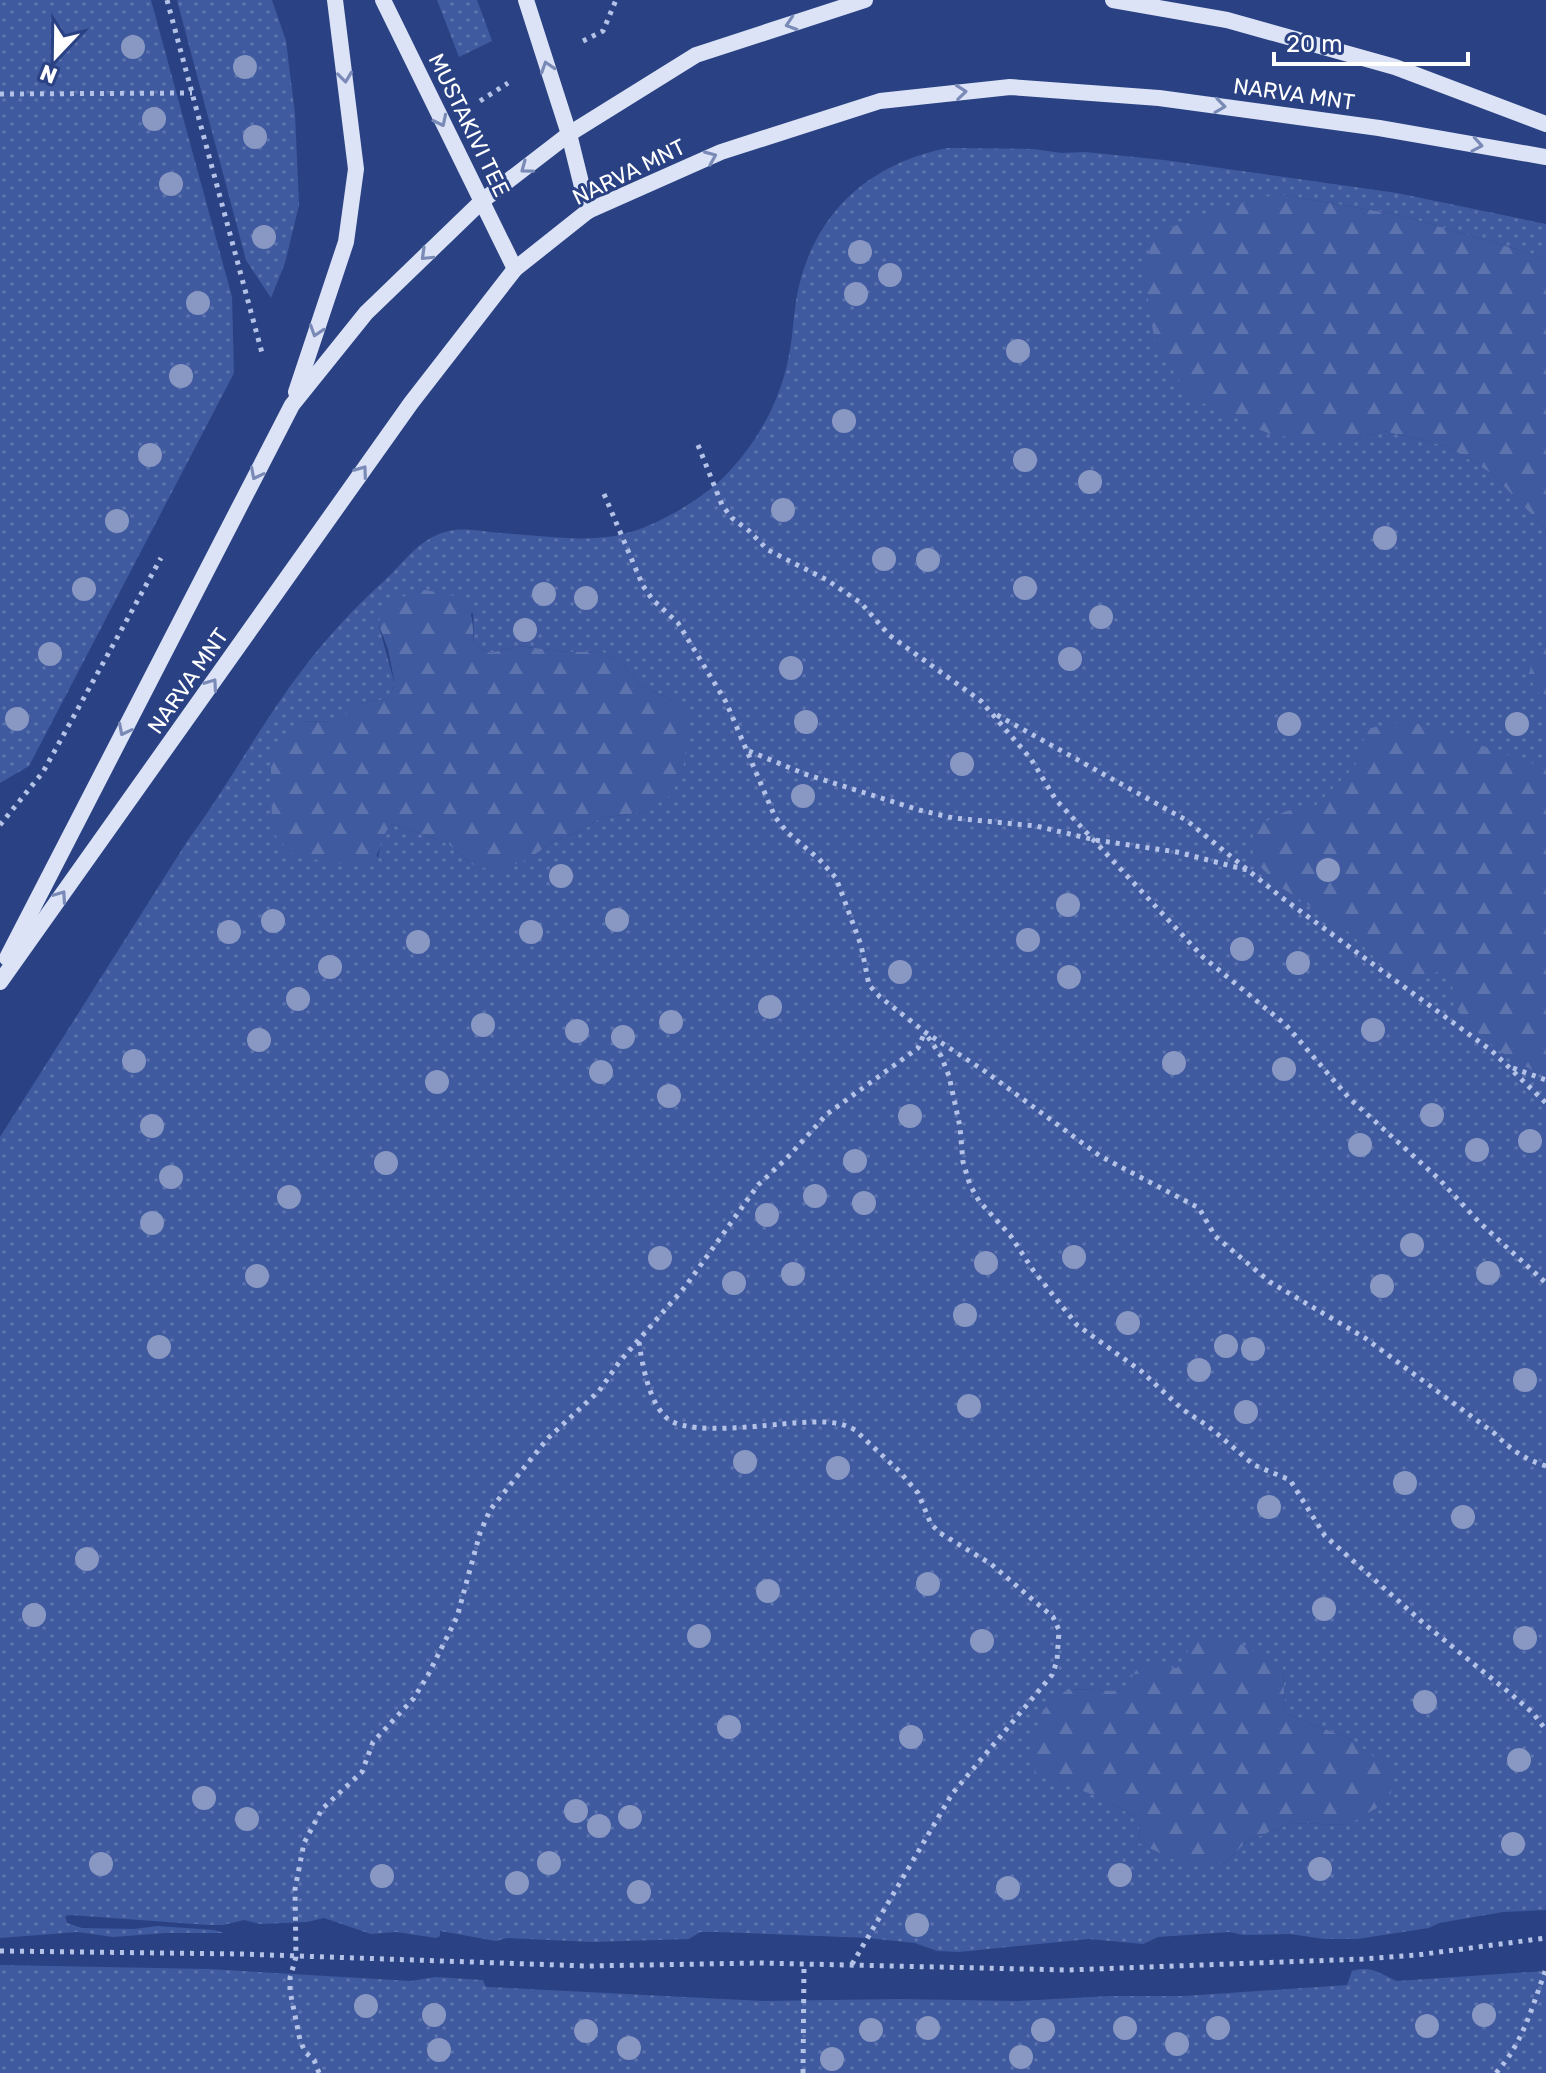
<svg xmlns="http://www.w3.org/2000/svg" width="1546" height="2073" viewBox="0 0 1546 2073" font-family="Rubik,sans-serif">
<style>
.grass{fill:url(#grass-dots);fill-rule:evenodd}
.forest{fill:url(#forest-firs)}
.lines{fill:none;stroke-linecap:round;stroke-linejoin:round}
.path{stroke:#b3c2e6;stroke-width:5;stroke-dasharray:4 6;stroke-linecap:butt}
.secondary{stroke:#dce3f6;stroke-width:16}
.tree{fill:#8998c2}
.oneway{stroke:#7a8ab7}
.labels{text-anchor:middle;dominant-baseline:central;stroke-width:6;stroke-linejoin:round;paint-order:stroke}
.street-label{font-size:22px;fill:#fff;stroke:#2a4283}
</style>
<defs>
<pattern id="grass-dots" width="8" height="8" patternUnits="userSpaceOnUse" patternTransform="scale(2)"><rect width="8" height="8" fill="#3f5a9f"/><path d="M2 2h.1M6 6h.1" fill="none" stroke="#5c73ad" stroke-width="1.8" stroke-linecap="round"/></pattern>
<pattern id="forest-firs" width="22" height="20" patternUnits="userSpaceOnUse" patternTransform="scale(2)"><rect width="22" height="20" fill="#3f5a9f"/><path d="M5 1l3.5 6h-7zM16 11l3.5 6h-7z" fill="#5c73ad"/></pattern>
</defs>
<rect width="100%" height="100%" fill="#2a4283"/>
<g class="grass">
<polygon points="0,0 151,0 232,297 234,373 29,766 0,783"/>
<polygon points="177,0 272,0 286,41 295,114 299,205 285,263 271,298 246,260"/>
<polygon points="437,0 477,0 492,41 459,57"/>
<path d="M948,148l85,1 29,4 23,-1 79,8 233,33 149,31v34l-146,-43 -122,-21 69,249 36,-12 64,15 44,27 55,56v116l-8,3 8,56v1206l-43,2 -64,11 -10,5 -72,11h-33l-34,-5 -47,1 -13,-3 -72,5 -15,7 -54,-5 -130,13 -22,-1 -22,-8 -47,-5 -151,-6h-17l-11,7 -97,3 -85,-4 -11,3 -56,-10v5l-4,2 -40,-6 -25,2 -47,-16 -17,4 -47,2 -16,-4 -21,5h-15l-137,-10 -6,1 2,7 15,5 52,1 23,-3 57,4 10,3h-59l-52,4 -35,-5 -78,6v-801l188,-297c41,-55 73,-117 115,-171 24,-32 52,-62 82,-89 15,-14 26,-30 44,-41 26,-15 44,-8 71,-6 36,2 78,9 115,3 35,-6 85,-35 110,-60 31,-32 54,-72 63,-116 6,-25 5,-53 12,-78 19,-74 74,-120 148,-134zM473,613l1,31 16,9 28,-7 51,6 31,-1 18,8 23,27 33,15 -30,111 -44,6 -17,12 -31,12 -23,17 -56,6 -26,-22 -55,-19 -10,10 -4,24 -82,-136 41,-1 22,-18 28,-4 8,-14 -17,-62zM1283,1668l2,45 67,27 -4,85 -56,-2 -45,18 -22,22 -86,-20 1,-23 -36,-21 -36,-110 55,2 54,-22z"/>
<path d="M0,1965l208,4 203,12 24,-4 48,3 3,7h3l274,14 137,-2 117,2 93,-5h75l162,-11 5,-14c19,-6 28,3 45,10l149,-10v102h-1546z"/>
</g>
<g class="forest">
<polygon points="1278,194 1400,215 1546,258 1546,529 1491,473 1447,446 1383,431 1347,443 1272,435 1190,397 1155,343 1144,274 1154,234 1213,211"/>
<path d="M425,590c45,8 47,8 49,54l16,9 28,-7 51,6 31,-1 18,8 23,27 33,15 15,19 -3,38 -14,37 -28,17 -44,6 -17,12 -31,12 -23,17 -32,12 -24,-6 -26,-22 -55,-19c-15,16 -8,28 -24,42l-42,-4 -36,-9 -18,-22 -1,-64 7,-25 18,-20 40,-1 23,-18 28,-4 8,-14 -7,-36 -10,-26 11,-22z"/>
<polygon points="1546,645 1546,704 1528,676 1538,648"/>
<path d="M1407,720l139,48v308c-42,-18 -69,-38 -95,-76l3,-24 -14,-6 -24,15 -31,-17 -36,-36 -70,-46 -26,-27v-31l33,-17 28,-4 41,-41 12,-37z"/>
<polygon points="1194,1641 1237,1642 1283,1668 1285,1713 1352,1740 1394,1772 1390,1800 1348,1825 1292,1823 1247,1841 1225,1863 1183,1864 1139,1843 1140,1820 1104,1799 1036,1773 1031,1747 1043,1710 1068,1689 1123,1691 1140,1664 1177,1668"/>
</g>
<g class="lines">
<g class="path">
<polyline points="167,0 262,353"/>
<polyline points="583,41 603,31 616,0"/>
<polyline points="0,94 192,93"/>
<polyline points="480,101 508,83"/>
<polyline points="698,445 722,505 732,518 748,530 768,550 827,580 861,603 889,635 981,701 1031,759 1056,800 1203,957 1286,1025 1349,1098 1439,1179 1479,1222 1546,1283"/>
<path d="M604,494l39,92 10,14 25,23 48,79 49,115 12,15 32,27 17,19 25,67 8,40 11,12 45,35 61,40 114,84 99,52 16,28 55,46 95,56 129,95c16,16 30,26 52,33"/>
<polyline points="997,715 1186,820 1281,897 1492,1051 1546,1103"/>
<polyline points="749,751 805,774 919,810 953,818 1036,826 1095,840 1177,852 1247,870"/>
<polyline points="0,825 43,772 161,558"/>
<polyline points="928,1037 941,1056 949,1076 960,1127 963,1162 970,1185 979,1201 1010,1235 1033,1270 1077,1325 1141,1371 1182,1409 1208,1426 1254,1465 1290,1480 1325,1536 1428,1627 1511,1694 1533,1713 1546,1730"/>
<polyline points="1513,1068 1546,1080"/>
<path d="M639,1342c3,22 11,67 32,79 25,14 94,4 123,2 21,-1 42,-4 61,7l44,41 19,22 13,31 9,9 51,31 62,53 6,13 -2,31 -5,14 -100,119 -101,172"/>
<polyline points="0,1951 241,1954 587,1966 759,1963 1069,1970 1363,1959 1417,1955 1546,1938"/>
<polyline points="319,2073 314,2060 305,2052 300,2040 290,1991 290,1978 296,1957 295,1889 304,1843 322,1809 362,1772 373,1742 414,1698 428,1675 457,1617 480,1533 490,1510 548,1438 599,1391 620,1361 685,1287 758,1185 787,1158 827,1114 918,1048 925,1032"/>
<polyline points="803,2073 804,1965"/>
<path d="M1496,2073c27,-30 36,-66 50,-104"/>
</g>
<g class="secondary">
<polyline points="383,0 515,269"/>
<polyline points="526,0 569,134 588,211"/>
<polyline points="1113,0 1227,20 1395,67 1546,124"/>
<polyline points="296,392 346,242 356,169 335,0"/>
<polyline points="7,958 292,405 366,313 482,201 569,134 696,55 865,0"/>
<polyline points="0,982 411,403 515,269 588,211 721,152 880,101 1010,87 1159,98 1379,128 1546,157"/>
</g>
</g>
<g class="tree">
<circle cx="133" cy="47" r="12"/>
<circle cx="245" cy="67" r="12"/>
<circle cx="154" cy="119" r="12"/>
<circle cx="255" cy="137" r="12"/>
<circle cx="171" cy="184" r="12"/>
<circle cx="264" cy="237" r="12"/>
<circle cx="860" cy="252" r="12"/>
<circle cx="890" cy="275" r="12"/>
<circle cx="856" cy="294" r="12"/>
<circle cx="198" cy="303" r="12"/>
<circle cx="1018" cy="351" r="12"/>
<circle cx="181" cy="376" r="12"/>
<circle cx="844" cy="421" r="12"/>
<circle cx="150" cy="455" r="12"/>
<circle cx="1025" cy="460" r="12"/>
<circle cx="1090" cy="482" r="12"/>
<circle cx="783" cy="510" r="12"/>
<circle cx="117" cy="521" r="12"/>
<circle cx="1385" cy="538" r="12"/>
<circle cx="884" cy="559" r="12"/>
<circle cx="928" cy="560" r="12"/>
<circle cx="1025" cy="588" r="12"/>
<circle cx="84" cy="589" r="12"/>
<circle cx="544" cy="594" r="12"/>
<circle cx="586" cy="598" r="12"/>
<circle cx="1101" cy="617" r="12"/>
<circle cx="525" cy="630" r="12"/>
<circle cx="50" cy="654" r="12"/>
<circle cx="1070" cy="659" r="12"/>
<circle cx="791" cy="668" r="12"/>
<circle cx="17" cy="719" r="12"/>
<circle cx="806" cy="722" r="12"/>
<circle cx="1289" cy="724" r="12"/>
<circle cx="1517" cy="724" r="12"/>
<circle cx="962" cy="764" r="12"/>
<circle cx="803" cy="796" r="12"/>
<circle cx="1328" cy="870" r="12"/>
<circle cx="561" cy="876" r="12"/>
<circle cx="1068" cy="905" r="12"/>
<circle cx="617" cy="920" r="12"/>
<circle cx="273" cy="921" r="12"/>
<circle cx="229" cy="932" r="12"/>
<circle cx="531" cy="932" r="12"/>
<circle cx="1028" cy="940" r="12"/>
<circle cx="418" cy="942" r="12"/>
<circle cx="1242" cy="949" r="12"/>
<circle cx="1298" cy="963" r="12"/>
<circle cx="330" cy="967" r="12"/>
<circle cx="900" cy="972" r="12"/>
<circle cx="1069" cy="977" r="12"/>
<circle cx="298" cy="999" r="12"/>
<circle cx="770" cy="1007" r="12"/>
<circle cx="671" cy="1022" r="12"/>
<circle cx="483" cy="1025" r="12"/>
<circle cx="1373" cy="1030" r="12"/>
<circle cx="577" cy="1031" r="12"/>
<circle cx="623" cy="1037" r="12"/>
<circle cx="259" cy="1040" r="12"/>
<circle cx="134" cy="1061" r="12"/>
<circle cx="1174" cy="1063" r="12"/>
<circle cx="1284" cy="1069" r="12"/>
<circle cx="601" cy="1072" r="12"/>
<circle cx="437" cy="1082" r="12"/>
<circle cx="669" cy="1096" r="12"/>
<circle cx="1432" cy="1115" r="12"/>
<circle cx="910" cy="1116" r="12"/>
<circle cx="152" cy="1126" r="12"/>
<circle cx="1530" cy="1141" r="12"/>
<circle cx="1360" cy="1145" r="12"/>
<circle cx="1477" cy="1150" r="12"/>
<circle cx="855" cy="1161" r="12"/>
<circle cx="386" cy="1163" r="12"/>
<circle cx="171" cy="1177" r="12"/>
<circle cx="815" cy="1196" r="12"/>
<circle cx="289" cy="1197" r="12"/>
<circle cx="864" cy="1203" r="12"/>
<circle cx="767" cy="1215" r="12"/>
<circle cx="152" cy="1223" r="12"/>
<circle cx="1412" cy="1245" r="12"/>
<circle cx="1074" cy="1257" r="12"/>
<circle cx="660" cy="1258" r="12"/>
<circle cx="986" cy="1263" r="12"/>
<circle cx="1488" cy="1273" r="12"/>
<circle cx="793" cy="1274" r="12"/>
<circle cx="257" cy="1276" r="12"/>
<circle cx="734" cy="1283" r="12"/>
<circle cx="1382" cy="1286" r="12"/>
<circle cx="965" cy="1315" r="12"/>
<circle cx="1128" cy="1323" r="12"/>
<circle cx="1226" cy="1346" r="12"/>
<circle cx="159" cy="1347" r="12"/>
<circle cx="1253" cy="1349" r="12"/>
<circle cx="1199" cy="1370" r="12"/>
<circle cx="1525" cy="1380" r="12"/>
<circle cx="969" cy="1406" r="12"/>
<circle cx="1246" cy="1412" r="12"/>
<circle cx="745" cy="1462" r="12"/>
<circle cx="838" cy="1468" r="12"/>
<circle cx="1405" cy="1483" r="12"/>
<circle cx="1269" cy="1507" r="12"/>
<circle cx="1463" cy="1517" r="12"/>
<circle cx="87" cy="1559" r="12"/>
<circle cx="928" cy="1584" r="12"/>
<circle cx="768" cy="1591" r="12"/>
<circle cx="1324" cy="1609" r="12"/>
<circle cx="34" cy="1615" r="12"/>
<circle cx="699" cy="1636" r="12"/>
<circle cx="1525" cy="1638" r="12"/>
<circle cx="982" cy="1641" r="12"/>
<circle cx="1425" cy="1702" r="12"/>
<circle cx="729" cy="1727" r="12"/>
<circle cx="911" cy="1737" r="12"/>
<circle cx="1519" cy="1760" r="12"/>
<circle cx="204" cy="1798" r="12"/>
<circle cx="576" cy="1811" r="12"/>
<circle cx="630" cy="1817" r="12"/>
<circle cx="247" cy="1819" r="12"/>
<circle cx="599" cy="1826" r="12"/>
<circle cx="1513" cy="1844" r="12"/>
<circle cx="549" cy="1863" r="12"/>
<circle cx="101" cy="1864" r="12"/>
<circle cx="1320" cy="1869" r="12"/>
<circle cx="1120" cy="1875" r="12"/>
<circle cx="382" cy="1876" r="12"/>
<circle cx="517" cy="1883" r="12"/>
<circle cx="1008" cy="1888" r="12"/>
<circle cx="639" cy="1892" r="12"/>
<circle cx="917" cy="1925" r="12"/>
<circle cx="366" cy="2006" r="12"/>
<circle cx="434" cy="2015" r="12"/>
<circle cx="1484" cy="2015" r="12"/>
<circle cx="1427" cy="2026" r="12"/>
<circle cx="928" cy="2028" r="12"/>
<circle cx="1125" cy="2028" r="12"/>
<circle cx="1218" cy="2028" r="12"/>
<circle cx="871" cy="2030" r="12"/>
<circle cx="1043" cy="2030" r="12"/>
<circle cx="586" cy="2031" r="12"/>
<circle cx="1177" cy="2044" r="12"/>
<circle cx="629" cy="2048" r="12"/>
<circle cx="439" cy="2050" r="12"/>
<circle cx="1021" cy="2057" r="12"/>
<circle cx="832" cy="2059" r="12"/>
</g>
<defs><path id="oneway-chevron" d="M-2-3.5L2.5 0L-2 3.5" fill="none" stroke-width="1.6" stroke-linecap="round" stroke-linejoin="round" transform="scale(2)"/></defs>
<g class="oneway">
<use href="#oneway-chevron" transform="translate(791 24) rotate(162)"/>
<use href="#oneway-chevron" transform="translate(547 67) rotate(-108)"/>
<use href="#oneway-chevron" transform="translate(345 77) rotate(83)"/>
<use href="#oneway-chevron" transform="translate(961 92) rotate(-6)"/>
<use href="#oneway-chevron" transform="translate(1220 106) rotate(8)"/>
<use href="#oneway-chevron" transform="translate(441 121) rotate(64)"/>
<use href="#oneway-chevron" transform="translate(1477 145) rotate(10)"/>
<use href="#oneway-chevron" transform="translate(711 157) rotate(-23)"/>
<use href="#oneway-chevron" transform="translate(526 168) rotate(143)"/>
<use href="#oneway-chevron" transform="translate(426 255) rotate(136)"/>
<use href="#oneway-chevron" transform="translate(316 331) rotate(108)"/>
<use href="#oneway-chevron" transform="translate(362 471) rotate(-54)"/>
<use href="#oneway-chevron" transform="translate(256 474) rotate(117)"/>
<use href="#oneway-chevron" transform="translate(212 684) rotate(-55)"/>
<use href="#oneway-chevron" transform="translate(124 730) rotate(117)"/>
<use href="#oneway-chevron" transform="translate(61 896) rotate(-55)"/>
</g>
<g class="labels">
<g class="street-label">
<text transform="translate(1294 94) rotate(8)">NARVA MNT</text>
<text transform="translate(469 125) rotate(64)">MUSTAKIVI TEE</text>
<text transform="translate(629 172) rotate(-26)">NARVA MNT</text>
<text transform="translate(188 681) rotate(-55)">NARVA MNT</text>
</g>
</g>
<g transform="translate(56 56) rotate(202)" stroke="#2a4283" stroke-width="6" paint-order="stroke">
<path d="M0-6L14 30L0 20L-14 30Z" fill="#ffffff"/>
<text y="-12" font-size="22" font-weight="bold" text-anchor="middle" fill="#ffffff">N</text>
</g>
<path d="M1274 52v12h194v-12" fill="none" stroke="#ffffff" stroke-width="4"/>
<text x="1286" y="52" font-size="24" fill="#ffffff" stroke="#2a4283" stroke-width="6" paint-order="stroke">20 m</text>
</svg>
